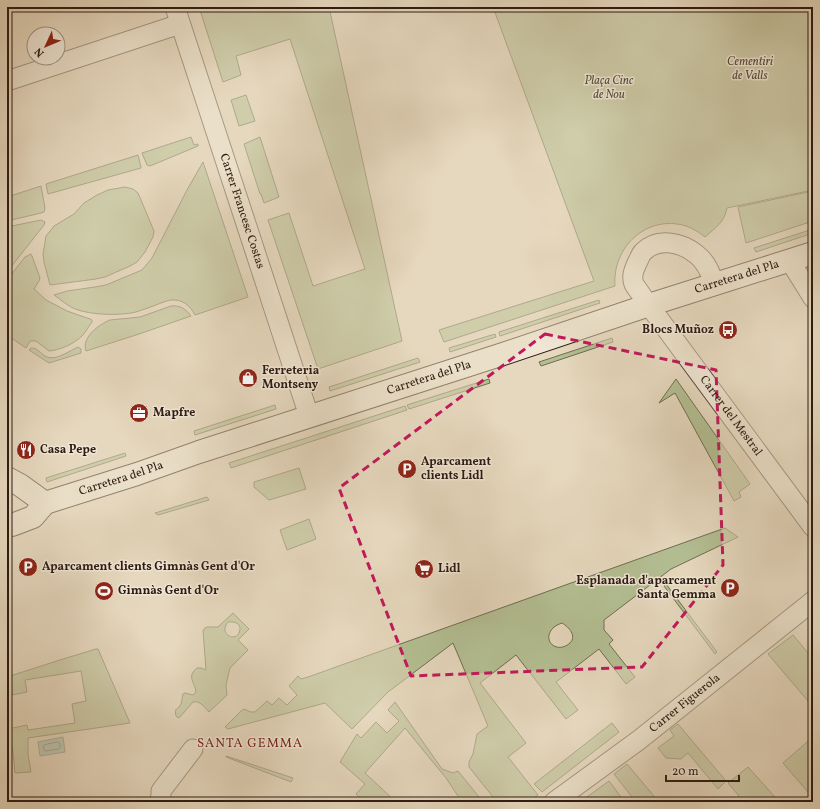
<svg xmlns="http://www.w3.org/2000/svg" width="820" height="809" viewBox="0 0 820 809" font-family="Vollkorn,serif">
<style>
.green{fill:#b3bf93;stroke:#706d52;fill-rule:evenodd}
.water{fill:#97bbad;stroke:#6d7b6f}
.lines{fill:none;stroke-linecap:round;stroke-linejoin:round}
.shore{stroke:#626b60;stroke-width:1}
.street-casing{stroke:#5b4a3d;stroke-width:21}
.secondary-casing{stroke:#2d1b12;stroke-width:24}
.street{stroke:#efe6d5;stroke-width:19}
.secondary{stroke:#efe6d5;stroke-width:22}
.marked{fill:none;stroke:#c2185b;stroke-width:3;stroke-dasharray:8 5;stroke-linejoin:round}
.labels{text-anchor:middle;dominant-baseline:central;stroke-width:3;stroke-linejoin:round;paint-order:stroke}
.park-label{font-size:12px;font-style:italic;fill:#554c39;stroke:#efe6d5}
.street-label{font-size:12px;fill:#2d1b12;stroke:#efe6d5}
.poi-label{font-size:12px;font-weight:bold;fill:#2d1b12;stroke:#efe6d5;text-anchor:start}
.neighbourhood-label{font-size:13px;letter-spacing:1px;fill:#7a1f14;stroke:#efe6d5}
</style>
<rect width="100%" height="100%" fill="#e6d8be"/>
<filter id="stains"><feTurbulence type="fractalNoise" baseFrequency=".005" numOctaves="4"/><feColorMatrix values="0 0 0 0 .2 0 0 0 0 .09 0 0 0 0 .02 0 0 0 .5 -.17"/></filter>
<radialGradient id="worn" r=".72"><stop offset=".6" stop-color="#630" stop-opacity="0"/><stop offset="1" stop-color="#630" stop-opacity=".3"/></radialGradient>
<g class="green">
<polygon points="199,7 329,7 402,341 318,369 268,220 289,213 313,286 365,269 290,39 236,56 241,75 223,82"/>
<path d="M493,7h320v183l-86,18c-3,15 -11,19 -22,29 -6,-5 -11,-8 -19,-11 -39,-12 -74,21 -71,60l-171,56 -5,-12 155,-49z"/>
<polygon points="246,95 255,121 239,126 231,100"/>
<polygon points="191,137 194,145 198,144 198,146 150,166 147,165 142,153"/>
<polygon points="260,137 279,197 264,203 261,194 260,194 244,144"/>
<polygon points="138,155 141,167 141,168 48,194 46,184"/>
<path d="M203,162l45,135 -53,18c-5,-10 -13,-16 -24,-15 -6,1 -12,4 -18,6 -5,2 -11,4 -17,6 -15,4 -46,3 -61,-3 -7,-3 -14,-9 -21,-14l13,-4 28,-4 11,-2 36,-15 10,-12 35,-68z"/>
<polygon points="41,186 45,208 44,212 41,213 7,221 7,197"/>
<polygon points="125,187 133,189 138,193 154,231 153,237 145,252 137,262 130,266 105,277 96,279 50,285 44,262 43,254 46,236 54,226 74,214 84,203 97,195 108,190"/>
<polygon points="813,191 813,221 746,243 738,207"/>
<polygon points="41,220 45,222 44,225 7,272 7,227"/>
<polygon points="813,229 813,233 756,252 754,248"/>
<path d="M31,254l1,2 8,22 -1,3 -5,8 12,11 21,11 23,8 2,1v2c-4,5 -6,10 -10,14 -8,8 -22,14 -33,15l-13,-10h-6l-4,7 -19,-13v-55l18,-23z"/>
<polygon points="599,300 600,303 500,336 499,332"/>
<path d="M171,306c9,-1 15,3 20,10l-52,18 -53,17c-5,-14 14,-27 24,-31l30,-3z"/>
<polygon points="495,334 496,337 450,352 449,348"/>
<polygon points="612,338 613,342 541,366 539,362"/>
<path d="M78,347l3,2v4l-32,10 -20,-13 2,-2c7,0 9,5 14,8 10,6 24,-5 33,-9z"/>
<polygon points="418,358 420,362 330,391 329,387"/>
<polygon points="489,379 490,383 409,409 407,405"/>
<polygon points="676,379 750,484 739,492 741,497 734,501 675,393 659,403"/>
<polygon points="275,405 276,409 195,435 194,431"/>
<polygon points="405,406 407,410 231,468 229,463"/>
<polygon points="125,453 126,456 47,482 46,478"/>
<polygon points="299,468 306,489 269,500 254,487 254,482"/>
<polygon points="207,497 209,500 158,515 155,513"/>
<polygon points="309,519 316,539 287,550 280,530"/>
<path d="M725,528l13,9 -67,32 -67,51v10l9,10 -4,4 26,33 -9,7 -27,-35 -43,33 22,28 -12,9 -50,-64 -36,28 46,60 -18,14 30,38 -9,7h-32l-28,-35v-5l4,-8 4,-20 11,-8 -35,-83 -65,49 -36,37 -27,-26 -97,26 -3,-2 17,-17 2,-1 7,3h4l12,-11 5,4 7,-7 8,7 10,-10 -8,-9 9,-10 3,3 7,-2zM562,623c7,4 15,13 8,20 -13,12 -30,-3 -16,-16 3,-2 5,-3 8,-4z"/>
<polygon points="666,584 717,652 715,654 664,586"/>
<path d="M233,613l16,16 -11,11 10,10 -18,18 -4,17 1,10 -18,17c-4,-4 -9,-12 -16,-10l-13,15 -2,1 -2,-2c-2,-9 2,-6 5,-12 1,-2 1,-7 2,-10l2,-1 8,2 3,-3c-1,-10 -10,-15 1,-24h4l5,2 -3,-40 2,-1v-1l2,-1h11zM228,622c7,-1 15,2 11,11 -4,9 -21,1 -11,-11z"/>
<polygon points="793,635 813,659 813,707 768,654"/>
<polygon points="96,649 98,649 130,723 28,738 28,754 31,772 15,773 13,752 8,729 27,725 28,730 75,723 72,704 86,701 81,671 25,680 27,692 7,696 7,677 63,659"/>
<polygon points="395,702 442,769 453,773 458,771 483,802 462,802 446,778 405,728 365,773 396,802 365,802 356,794 365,784 340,762 357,734 361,738 376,722 387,733 399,721 388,710"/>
<polygon points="612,723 619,732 542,792 534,784"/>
<polygon points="678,724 726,781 718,789 688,753 681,759 666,758 658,748 674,736 670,730"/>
<polygon points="813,737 813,798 783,763"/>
<polygon points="226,756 293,778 291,782 226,757"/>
<polygon points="627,764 659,802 636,802 614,774"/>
<polygon points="748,767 775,797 773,799 775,802 732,802 739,796 728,783"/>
<polygon points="609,781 621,797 614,802 590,802 587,797"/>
</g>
<polygon class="water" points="63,737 65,752 40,756 38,742"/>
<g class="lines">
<polygon class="shore" points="58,742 60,744 60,747 59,749 45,751 44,750 43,746 44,745"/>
<defs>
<g id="street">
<path id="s1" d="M175,7l134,409"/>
<polyline points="7,81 180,24"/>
<polyline points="790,261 813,298"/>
<path id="s2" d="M715,285c-4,-11 -9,-24 -19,-31 -15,-12 -39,-17 -53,-2 -3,3 -4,8 -6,11 -3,7 -6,13 -3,21 2,4 6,8 8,12l171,231"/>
<polyline points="159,802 161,796 161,791 193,749"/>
<path id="s3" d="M554,802l85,-62 174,-139"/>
</g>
<g id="secondary">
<polyline points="7,478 20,485 45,503"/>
<path id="s4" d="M45,503l92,-29 62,-22 301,-97 149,-50 164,-52"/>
<polyline points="7,525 12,525 33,517 45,503"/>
</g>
</defs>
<use href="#street" class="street-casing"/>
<use href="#secondary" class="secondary-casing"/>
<use href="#street" class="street"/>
<use href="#secondary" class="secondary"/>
</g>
<path d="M0 0H820V809H0ZM545,334l171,36 7,195 -81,102 -231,9 -72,-188z" fill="#e6d8be" fill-opacity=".55" fill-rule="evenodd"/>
<path class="marked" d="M545,334l171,36 7,195 -81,102 -231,9 -72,-188z"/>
<defs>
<symbol id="bus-disc" viewBox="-11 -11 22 22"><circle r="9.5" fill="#8f2418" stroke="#efe6d5"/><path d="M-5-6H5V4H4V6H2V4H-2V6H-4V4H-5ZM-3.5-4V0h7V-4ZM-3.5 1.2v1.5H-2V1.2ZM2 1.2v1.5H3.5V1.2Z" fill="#fff"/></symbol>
<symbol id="shop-disc" viewBox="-11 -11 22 22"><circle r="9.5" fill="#8f2418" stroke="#efe6d5"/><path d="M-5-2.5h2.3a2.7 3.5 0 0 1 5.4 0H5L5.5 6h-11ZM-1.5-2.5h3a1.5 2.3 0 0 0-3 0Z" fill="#fff"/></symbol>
<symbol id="office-disc" viewBox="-11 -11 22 22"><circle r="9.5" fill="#8f2418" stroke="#efe6d5"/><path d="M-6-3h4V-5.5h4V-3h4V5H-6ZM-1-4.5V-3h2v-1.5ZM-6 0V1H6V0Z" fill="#fff"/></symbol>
<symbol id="restaurant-disc" viewBox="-11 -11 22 22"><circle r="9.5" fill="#8f2418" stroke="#efe6d5"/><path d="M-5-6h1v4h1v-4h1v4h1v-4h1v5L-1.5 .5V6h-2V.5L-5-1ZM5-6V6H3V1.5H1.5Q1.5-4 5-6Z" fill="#fff"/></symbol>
<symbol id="parking-disc" viewBox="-11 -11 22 22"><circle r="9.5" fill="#8f2418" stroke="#efe6d5"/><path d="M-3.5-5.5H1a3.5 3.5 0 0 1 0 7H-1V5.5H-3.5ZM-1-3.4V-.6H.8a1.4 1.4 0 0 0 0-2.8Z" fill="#fff"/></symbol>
<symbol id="supermarket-disc" viewBox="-11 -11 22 22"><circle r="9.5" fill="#8f2418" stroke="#efe6d5"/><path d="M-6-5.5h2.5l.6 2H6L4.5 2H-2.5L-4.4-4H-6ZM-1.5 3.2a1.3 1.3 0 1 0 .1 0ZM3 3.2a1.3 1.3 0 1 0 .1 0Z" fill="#fff"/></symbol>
<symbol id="stadium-disc" viewBox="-11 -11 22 22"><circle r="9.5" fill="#8f2418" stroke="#efe6d5"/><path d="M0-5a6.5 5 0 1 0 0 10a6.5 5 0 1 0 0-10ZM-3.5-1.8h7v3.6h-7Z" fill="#fff"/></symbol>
</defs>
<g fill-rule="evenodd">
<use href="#bus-disc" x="717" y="319" width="22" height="22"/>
<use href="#shop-disc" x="237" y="367" width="22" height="22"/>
<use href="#office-disc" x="128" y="402" width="22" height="22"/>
<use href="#restaurant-disc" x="15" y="439" width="22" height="22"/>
<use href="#parking-disc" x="396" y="458" width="22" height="22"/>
<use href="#parking-disc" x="17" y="556" width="22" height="22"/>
<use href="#supermarket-disc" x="413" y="558" width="22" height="22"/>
<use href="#parking-disc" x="719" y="577" width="22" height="22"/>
<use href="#stadium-disc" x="93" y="580" width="22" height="22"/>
</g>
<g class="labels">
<g class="park-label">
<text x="750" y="62">Cementiri<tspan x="750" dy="14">de Valls</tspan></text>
<text x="609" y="81">Plaça Cinc<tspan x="609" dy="14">de Nou</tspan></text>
</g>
<g class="street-label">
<text stroke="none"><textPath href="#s1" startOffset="215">Carrer Francesc Costas</textPath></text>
<text stroke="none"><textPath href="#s4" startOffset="728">Carretera del Pla</textPath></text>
<text stroke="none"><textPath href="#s4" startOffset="404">Carretera del Pla</textPath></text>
<text stroke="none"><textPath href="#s2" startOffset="293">Carrer del Mestral</textPath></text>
<text stroke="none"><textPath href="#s4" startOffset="80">Carretera del Pla</textPath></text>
<text stroke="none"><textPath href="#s3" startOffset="164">Carrer Figuerola</textPath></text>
</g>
<g class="poi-label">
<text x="714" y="330" text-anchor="end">Blocs Muñoz</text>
<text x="262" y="371">Ferreteria<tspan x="262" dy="14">Montseny</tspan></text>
<text x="153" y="413">Mapfre</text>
<text x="40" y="450">Casa Pepe</text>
<text x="421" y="462">Aparcament<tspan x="421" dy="14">clients Lidl</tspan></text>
<text x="42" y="567">Aparcament clients Gimnàs Gent d'Or</text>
<text x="438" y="569">Lidl</text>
<text x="716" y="581" text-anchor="end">Esplanada d'aparcament<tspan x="716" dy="14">Santa Gemma</tspan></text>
<text x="118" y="591">Gimnàs Gent d'Or</text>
</g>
<g class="neighbourhood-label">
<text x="250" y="744">SANTA GEMMA</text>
</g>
</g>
<rect width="820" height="809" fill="none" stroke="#e6d8be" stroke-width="24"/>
<rect x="8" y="8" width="804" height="793" fill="none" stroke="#2d1b12" stroke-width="2"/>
<rect x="12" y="12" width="796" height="785" fill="none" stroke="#2d1b12"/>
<g transform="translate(46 46) rotate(226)"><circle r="19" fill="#efe6d5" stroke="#a19587"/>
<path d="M0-3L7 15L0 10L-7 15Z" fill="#8f2418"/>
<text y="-6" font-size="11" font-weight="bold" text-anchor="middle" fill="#2d1b12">N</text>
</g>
<path d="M666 775v6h73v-6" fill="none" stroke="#2d1b12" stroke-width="2"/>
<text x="672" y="775" font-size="12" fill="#2d1b12" stroke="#efe6d5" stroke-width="3" paint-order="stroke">20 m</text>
<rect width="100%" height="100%" filter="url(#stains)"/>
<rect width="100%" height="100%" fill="url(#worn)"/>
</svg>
